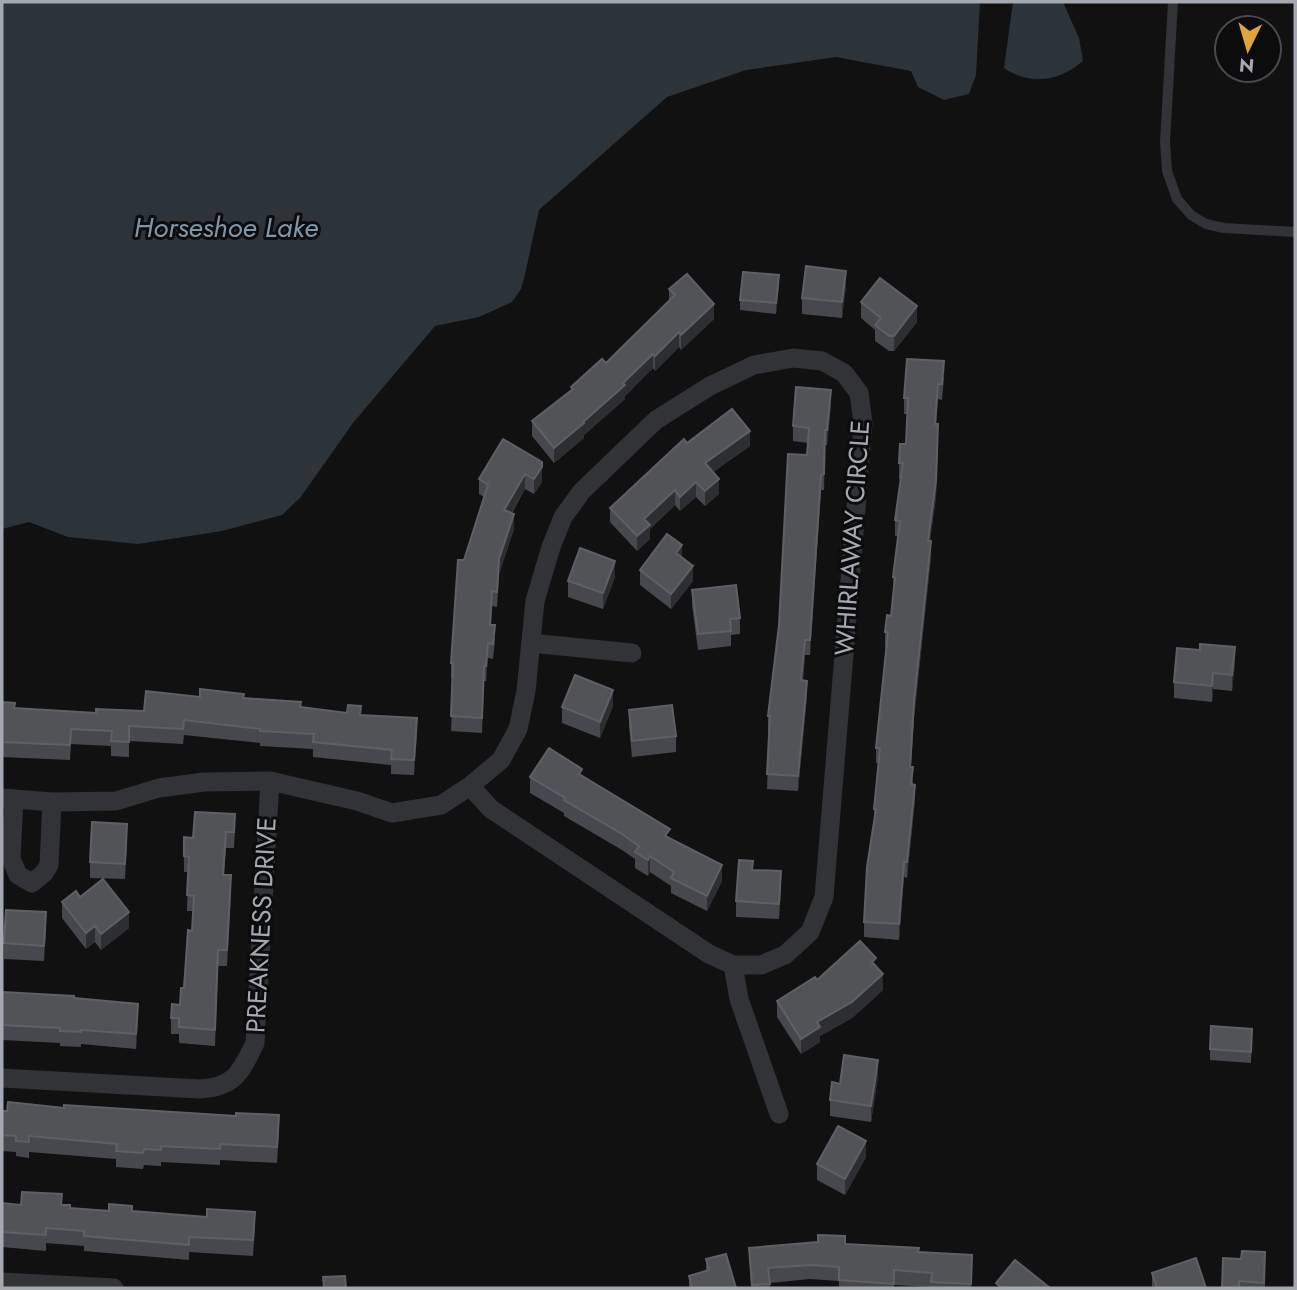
<svg xmlns="http://www.w3.org/2000/svg" width="1297" height="1290" viewBox="0 0 1297 1290" font-family="Jost,sans-serif">
<style>
.water{fill:#2c3339}
.lines{fill:none;stroke-linecap:round;stroke-linejoin:round}
.lane{stroke:#323337;stroke-width:10}
.street{stroke:#323337;stroke-width:19}
.wall{fill:#47484d}
.shaded-wall{fill:#2d2e31}
.building{fill:#515357;stroke:#5e6065;stroke-width:2}
.labels{text-anchor:middle;dominant-baseline:central;stroke-width:6;stroke-linejoin:round;paint-order:stroke}
.street-label{font-size:26px;fill:#a4a8b1;stroke:#0c0c0d}
.water-label{font-size:28px;font-style:italic;fill:#7d96aa;stroke:#0c0c0d}
</style>
<rect width="100%" height="100%" fill="#111112"/>
<g class="water">
<polygon points="2,2 1003,2 980,2 976,75 969,94 944,100 918,87 911,71 836,57 746,70 667,97 539,210 525,274 521,289 512,302 479,317 435,326 353,423 300,498 282,515 222,531 138,544 68,537 29,522 2,529"/>
<path d="M1013,2h50l16,36 4,23c-23,20 -53,25 -79,7z"/>
</g>
<g class="lines">
<polyline class="lane" points="1173,2 1165,142 1167,171 1177,199 1191,215 1206,224 1224,228 1295,232"/>
<g class="street">
<polyline points="531,643 632,653"/>
<polyline points="2,798 52,802 116,801 159,788 204,782 270,781 357,801 392,813 441,805 470,786 501,760 518,729 526,691 535,601 551,547 563,517 582,491 656,420 710,386 754,365 793,358 822,361 844,373 859,393 863,423 824,897 810,932 785,955 761,965 733,965 709,954 491,809 470,786"/>
<polyline points="14,799 11,859 18,875 32,883 44,873 49,865 52,802"/>
<polyline points="733,965 739,999 779,1114"/>
<path d="M2,1078l198,11c35,-2 41,-17 55,-46l15,-262"/>
<polyline points="2,1282 114,1288"/>
</g>
</g>
<g class="wall">
<polygon points="779,286 776,314 740,310 740,300"/>
<polygon points="846,286 842,318 802,314 802,298"/>
<polygon points="669,289 714,319 681,350 679,347 655,371 653,368 625,396 625,399 584,435 584,438 554,463 532,436 532,421 571,390 571,387 606,363 669,301"/>
<polygon points="861,302 917,322 894,351 889,351 875,341 875,330 861,318"/>
<polygon points="944,377 942,400 938,399 936,424 938,440 936,497 930,541 931,557 914,718 911,767 915,800 907,878 904,877 899,940 864,937 864,922 874,820 874,809 879,763 876,763 876,748 887,648 885,647 885,632 891,616 894,592 893,577 898,536 895,536 895,520 901,479 899,479 899,463 906,444 907,414 904,414 904,398"/>
<polygon points="831,405 827,445 825,445 824,490 821,490 810,655 805,655 803,681 807,696 798,791 767,789 769,731 768,731 768,716 807,455 808,443 793,441 793,426"/>
<polygon points="503,439 542,482 534,494 525,489 512,513 514,529 499,574 497,607 492,606 491,625 495,640 493,659 488,658 486,681 484,681 482,733 451,731 453,678 451,678 451,663 464,560 484,497 479,494 479,479"/>
<polygon points="687,443 750,446 713,472 719,494 705,506 696,497 680,511 675,505 650,529 650,539 637,551 610,522 610,508"/>
<polygon points="682,558 693,581 671,609 640,585 640,570"/>
<polygon points="615,577 603,609 568,597 568,581"/>
<polygon points="692,590 740,618 740,634 731,635 731,646 698,650 692,605"/>
<polygon points="1235,663 1232,691 1213,689 1212,702 1174,698 1174,682"/>
<polygon points="200,697 244,698 361,715 417,733 414,775 391,774 391,765 313,757 313,749 260,746 260,743 184,735 183,744 129,741 129,757 111,756 111,746 71,744 70,760 2,757 2,702 15,708 96,713 144,711"/>
<polygon points="613,706 600,738 562,723 562,707"/>
<polygon points="629,710 676,736 676,752 632,757 629,726"/>
<polygon points="582,776 670,838 722,881 707,911 671,893 671,886 650,872 648,876 635,868 635,859 622,850 564,816 564,813 530,793 530,777"/>
<polygon points="235,830 234,848 226,848 224,875 231,891 227,966 218,966 215,1046 179,1043 179,1034 171,1034 171,1018 180,1005 184,988 192,931 193,911 187,911 188,872 184,872 184,856 193,838"/>
<polygon points="127,839 125,879 90,878 90,862"/>
<polygon points="781,887 779,919 736,917 736,901"/>
<polygon points="80,897 129,928 101,950 95,942 86,949 62,918 62,902"/>
<polygon points="46,928 44,961 4,959 4,943"/>
<polygon points="876,966 883,990 852,1018 820,1036 820,1042 801,1054 777,1017 777,1001"/>
<polygon points="2,992 74,998 138,1018 136,1049 81,1044 81,1047 60,1046 60,1043 2,1040"/>
<polygon points="1252,1039 1251,1063 1210,1060 1210,1049"/>
<polygon points="878,1076 871,1122 830,1116 830,1100 840,1084"/>
<polygon points="2,1111 279,1131 277,1163 220,1160 220,1165 161,1162 161,1166 144,1165 143,1169 116,1167 116,1159 29,1152 29,1158 16,1156 16,1152 2,1151"/>
<polygon points="866,1157 845,1195 817,1180 817,1164"/>
<polygon points="2,1203 21,1205 62,1205 70,1208 132,1211 255,1227 253,1256 189,1252 189,1260 84,1251 84,1246 46,1243 46,1251 2,1247"/>
<polygon points="845,1244 919,1252 972,1270 971,1288 931,1288 931,1287 894,1285 894,1288 839,1288 839,1281 810,1279 770,1283 770,1288 751,1288 749,1248"/>
<polygon points="706,1259 736,1288 689,1288 689,1276 706,1271"/>
<polygon points="1265,1268 1265,1288 1222,1288"/>
<polygon points="1152,1273 1206,1288 1152,1288"/>
</g>
<g class="shaded-wall">
<polygon points="846,271 846,286 842,318 842,302"/>
<polygon points="779,275 779,286 776,314 776,303"/>
<polygon points="714,304 714,319 681,350 681,335"/>
<polygon points="917,306 917,322 894,351 894,336"/>
<polygon points="679,332 679,347 655,371 655,356"/>
<polygon points="653,354 653,368 625,396 625,399 584,435 584,438 554,463 554,448 583,422"/>
<polygon points="938,384 938,399 935,440 935,424"/>
<polygon points="831,390 831,405 827,445 827,430"/>
<polygon points="938,424 936,497 928,556 928,541"/>
<polygon points="750,431 750,446 705,478 705,463"/>
<polygon points="542,467 542,482 534,494 534,479"/>
<polygon points="525,474 525,489 504,525 504,510"/>
<polygon points="821,475 821,490 810,655 810,640"/>
<polygon points="719,479 719,494 705,506 705,491"/>
<polygon points="696,482 696,497 680,511 680,497"/>
<polygon points="675,490 675,505 650,529 650,539 637,551 637,536 644,519"/>
<polygon points="514,514 514,529 499,574 497,607 499,559"/>
<polygon points="931,541 931,557 914,718 910,782 914,702"/>
<polygon points="682,545 682,560 676,553"/>
<polygon points="615,561 615,577 603,609 603,593"/>
<polygon points="693,566 693,581 671,609 671,594"/>
<polygon points="805,640 805,655 801,696 801,680"/>
<polygon points="488,643 488,658 486,681 486,666"/>
<polygon points="1235,647 1235,663 1232,691 1232,675"/>
<polygon points="1213,673 1213,689 1212,702 1212,686"/>
<polygon points="807,681 807,696 798,791 798,776"/>
<polygon points="613,690 613,706 600,738 600,722"/>
<polygon points="417,718 417,733 414,775 414,760"/>
<polygon points="915,785 915,800 907,878 907,862"/>
<polygon points="127,824 127,839 125,879 125,864"/>
<polygon points="650,856 650,872 648,876 648,860"/>
<polygon points="904,862 904,877 899,940 899,924"/>
<polygon points="722,865 722,881 707,911 707,896"/>
<polygon points="781,871 781,887 779,919 779,904"/>
<polygon points="231,875 231,891 227,966 227,950"/>
<polygon points="46,912 46,928 44,961 44,946"/>
<polygon points="129,912 129,928 101,950 101,934"/>
<polygon points="95,926 95,942 86,949 86,933"/>
<polygon points="883,974 883,990 852,1018 820,1036 820,1042 801,1054 801,1039 817,1022"/>
<polygon points="138,1004 138,1018 136,1049 136,1034"/>
<polygon points="878,1060 878,1076 871,1122 871,1106"/>
<polygon points="866,1141 866,1157 845,1195 845,1179"/>
</g>
<g class="building">
<polygon points="806,266 846,271 842,302 802,298"/>
<polygon points="743,272 779,275 776,303 740,300"/>
<polygon points="687,274 714,304 681,335 679,332 655,356 653,354 623,383 625,385 583,422 584,423 554,448 532,421 573,389 571,387 602,359 606,363 675,295 669,289"/>
<polygon points="880,278 917,306 894,336 889,336 875,325 881,318 861,302"/>
<polygon points="907,359 944,361 942,384 938,384 935,424 938,424 936,481 928,541 931,541 914,702 910,767 913,767 911,784 915,785 907,862 904,862 899,924 864,922 867,867 876,809 874,809 880,748 876,748 888,632 885,632 887,615 891,616 895,577 893,577 900,521 895,520 903,463 899,463 900,444 906,444 908,398 904,398"/>
<polygon points="796,387 831,390 827,430 825,430 824,474 821,475 810,640 805,640 801,680 807,681 798,776 767,774 770,716 768,716 779,625 788,454 807,455 809,428 793,426"/>
<polygon points="732,409 750,431 705,463 719,479 705,491 696,482 680,497 675,490 644,519 650,525 637,536 610,508 684,439 687,443"/>
<polygon points="503,439 542,462 542,467 534,479 525,474 504,510 514,514 499,559 497,592 492,591 490,625 495,625 493,644 488,643 486,666 484,666 482,718 451,716 453,663 451,663 458,560 464,560 488,485 479,479"/>
<polygon points="667,534 682,545 676,553 693,566 671,594 640,570"/>
<polygon points="580,548 615,561 603,593 568,581"/>
<polygon points="736,585 740,618 730,619 731,631 698,634 692,590"/>
<polygon points="1200,644 1235,647 1232,675 1213,673 1212,686 1174,682 1177,648 1200,650"/>
<polygon points="575,675 613,690 600,722 562,707"/>
<polygon points="200,689 244,694 243,698 301,702 300,707 347,713 348,705 361,706 360,715 417,718 414,760 391,759 392,750 313,742 314,734 260,731 260,729 184,720 183,729 129,726 129,742 111,741 112,731 71,729 70,745 2,742 2,702 15,703 14,708 96,713 96,709 144,711 146,691 200,697"/>
<polygon points="672,705 676,736 632,741 629,710"/>
<polygon points="549,748 582,769 579,774 670,829 665,836 722,865 707,896 671,878 674,872 650,856 648,860 635,852 639,846 622,834 564,800 565,798 530,777"/>
<polygon points="195,812 235,814 234,832 226,832 223,875 231,875 227,950 218,950 215,1030 179,1027 179,1018 171,1018 172,1004 180,1005 181,988 184,988 188,930 192,931 194,896 187,895 189,857 184,856 184,837 193,838"/>
<polygon points="92,822 127,824 125,864 90,862"/>
<polygon points="739,860 753,861 752,870 781,871 779,904 736,901"/>
<polygon points="103,879 129,912 101,934 95,926 86,933 62,902 76,891 80,897"/>
<polygon points="6,910 46,912 44,946 4,943"/>
<polygon points="860,941 876,958 872,962 883,974 852,1002 817,1022 820,1027 801,1039 777,1001 815,977 817,980"/>
<polygon points="2,992 74,996 74,998 138,1004 136,1034 81,1030 81,1032 60,1031 60,1028 2,1025"/>
<polygon points="1211,1026 1252,1029 1251,1052 1210,1049"/>
<polygon points="844,1055 878,1060 871,1106 830,1100 832,1082 840,1084"/>
<polygon points="8,1102 64,1108 64,1105 236,1116 236,1113 279,1115 277,1147 220,1144 220,1149 161,1146 161,1150 144,1149 143,1153 116,1151 117,1144 29,1136 29,1142 16,1141 16,1136 2,1135 2,1111 7,1111"/>
<polygon points="838,1126 866,1141 845,1179 817,1164"/>
<polygon points="22,1192 62,1194 61,1205 70,1205 70,1208 109,1211 109,1204 132,1206 132,1211 207,1217 207,1209 255,1212 253,1240 189,1237 189,1245 84,1236 84,1231 46,1228 46,1235 2,1232 2,1203 21,1205"/>
<polygon points="818,1235 845,1236 845,1244 919,1248 918,1252 972,1255 971,1284 931,1282 932,1273 894,1270 894,1284 839,1280 839,1267 810,1265 768,1268 770,1284 752,1285 749,1248 818,1242"/>
<polygon points="1242,1251 1265,1252 1264,1283 1239,1281 1239,1288 1222,1288 1223,1258 1241,1259"/>
<polygon points="726,1254 736,1288 692,1288 689,1276 709,1270 706,1259"/>
<polygon points="1196,1258 1206,1288 1157,1288 1152,1273"/>
<polygon points="1015,1260 1050,1288 1002,1288 996,1283"/>
<polygon points="345,1276 346,1288 324,1288 323,1277"/>
</g>
<g class="labels">
<g class="street-label">
<text transform="translate(852 538) rotate(-86)">WHIRLAWAY CIRCLE</text>
<text transform="translate(261 925) rotate(-87)">PREAKNESS DRIVE</text>
</g>
<g class="water-label">
<text x="226" y="227">Horseshoe Lake</text>
</g>
</g>
<rect width="1297" height="1290" fill="none" stroke="#a4a8b1" stroke-width="7"/>
<g transform="translate(1248 49) rotate(185)"><circle r="33" fill="#0c0c0d" stroke="#494a4f" stroke-width="2"/>
<path d="M0-5L12 26L0 18L-12 26Z" fill="#dfa53c"/>
<text y="-10" font-size="19" font-weight="bold" text-anchor="middle" fill="#a4a8b1">N</text>
</g>
</svg>
